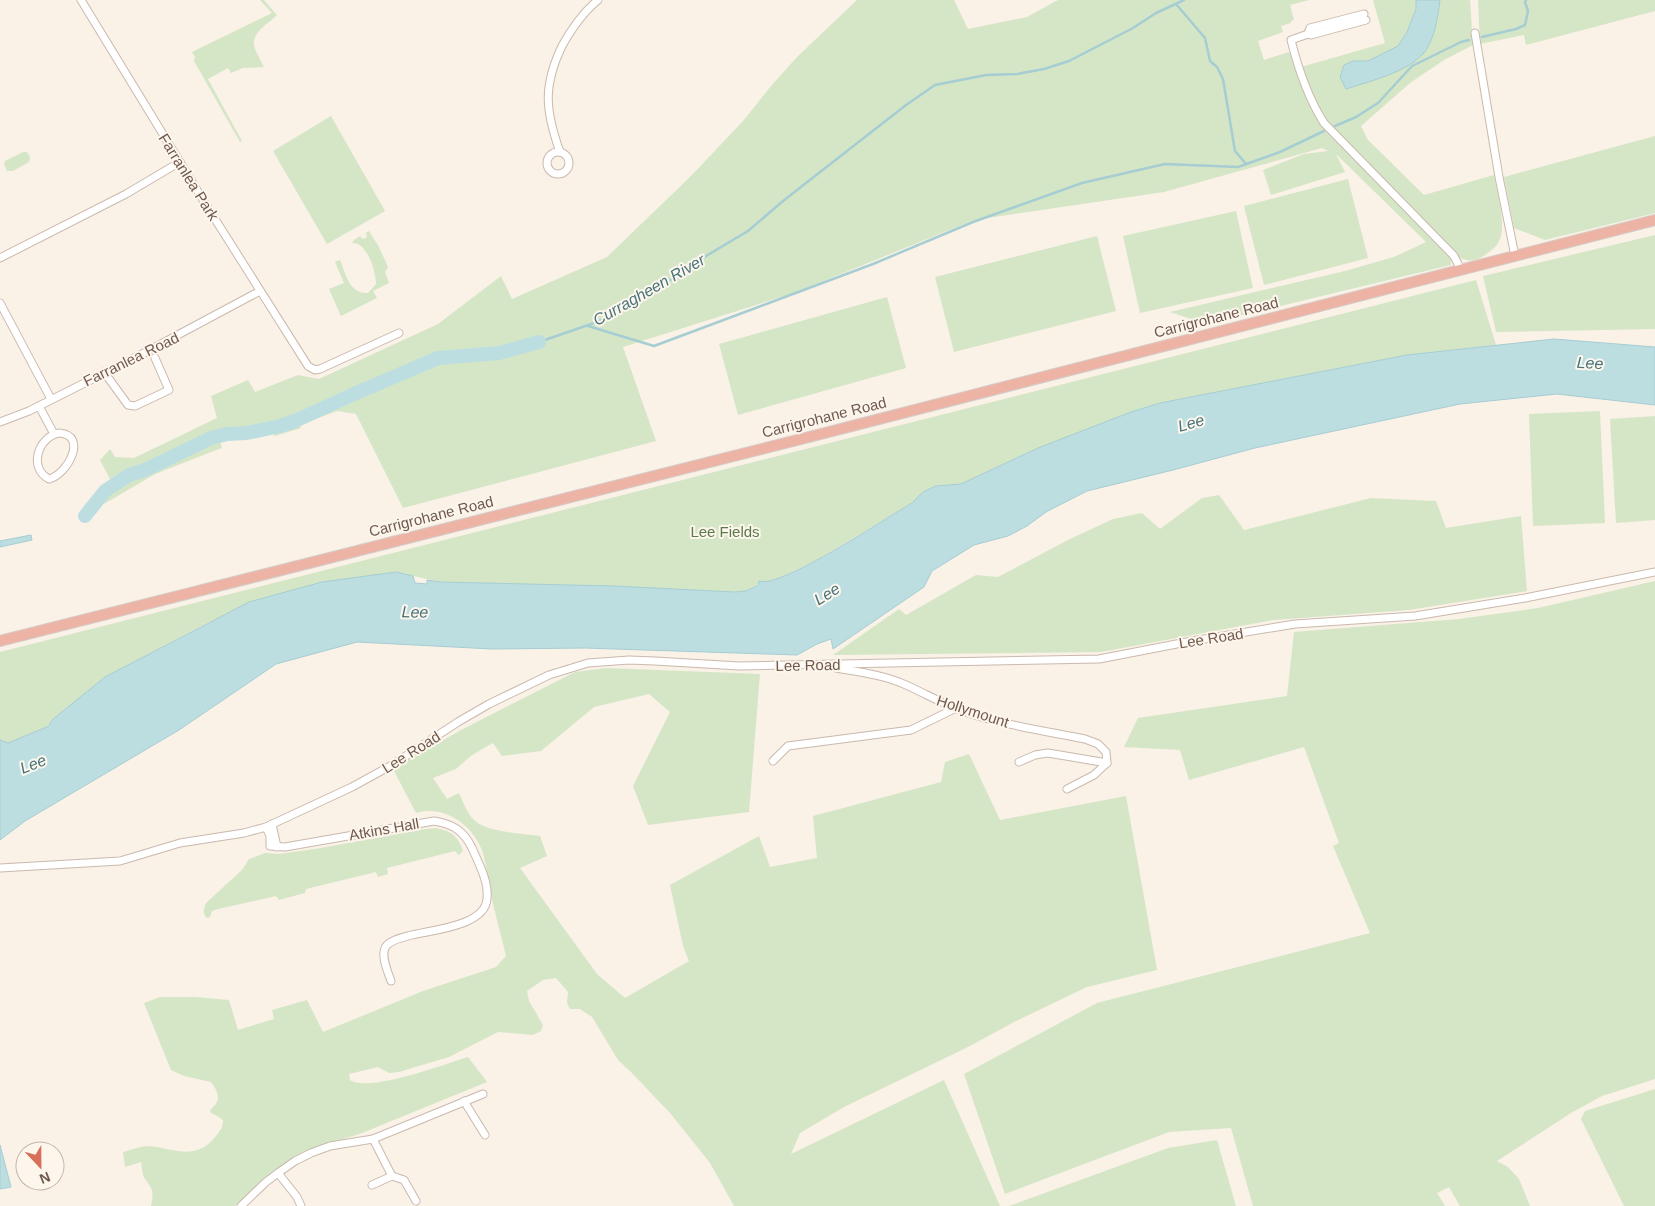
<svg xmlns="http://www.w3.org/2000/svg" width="1655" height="1206" viewBox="0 0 1655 1206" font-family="Arial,sans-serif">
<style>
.green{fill:#d5e6c7}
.water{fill:#bddee1;stroke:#a5cdd2}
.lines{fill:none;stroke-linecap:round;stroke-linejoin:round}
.stream{stroke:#a5cdd2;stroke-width:2.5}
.river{stroke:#bddee1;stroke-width:14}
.minor-casing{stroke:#cab9ae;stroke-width:9}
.highway-casing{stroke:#d4cdca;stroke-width:12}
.minor{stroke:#fff;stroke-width:7}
.highway{stroke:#edb4a5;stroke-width:10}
.labels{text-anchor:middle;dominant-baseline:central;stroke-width:4;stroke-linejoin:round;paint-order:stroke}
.street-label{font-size:15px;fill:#70594e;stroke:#fdf6ed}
.park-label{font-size:15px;fill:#5b7a4b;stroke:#fdf6ed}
.water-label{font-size:16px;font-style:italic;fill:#47747b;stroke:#fdf6ed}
</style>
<rect width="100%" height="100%" fill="#faf1e7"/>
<g class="green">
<path d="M260,0h4l13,15c-4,4 -8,7 -12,10 -19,17 -10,23 -1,42l-21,1 -12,5 -3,-5 -20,11 34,62 -2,1 -46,-81 1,-4 -3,-5 80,-39z"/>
<polygon points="857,0 954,0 968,29 1027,17 1058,0 1309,0 1290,5 1294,20 1291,21 1291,23 1281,26 1283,32 1258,41 1264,60 1289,52 1314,110 1448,253 1451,259 1451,265 1206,324 1170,312 1345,271 1394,257 1426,242 1336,154 1345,172 1271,195 1263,170 1304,154 1328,151 1322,148 1164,192 974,220 794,293 623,347 656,441 403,508 356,414 337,411 300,425 301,428 275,436 274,434 220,441 222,448 219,449 155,474 104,504 112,483 100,460 110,449 115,457 134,458 217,418 211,396 248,380 255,392 298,375 319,379 438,324 501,276 512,299 607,257 691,176 744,120 771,86 797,57"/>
<path d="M1373,0h97l3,45 -29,15 -34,23 -49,43 7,14 56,55 70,-20c3,17 13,52 5,66 -2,6 -9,10 -14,14 -8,6 -16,7 -25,3l-134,-137 -10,-17 -15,-37 84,-24z"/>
<polygon points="1478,0 1655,0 1655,11 1526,45 1524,35 1480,44"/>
<polygon points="331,116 385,211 327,244 273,151"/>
<polygon points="1655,136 1655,213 1545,240 1514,228 1504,177"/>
<polygon points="23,152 27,152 30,157 29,162 13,171 7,171 4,164 5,161"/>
<polygon points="1348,179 1368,258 1264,285 1244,206"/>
<polygon points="1236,211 1253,288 1140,313 1123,236"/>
<path d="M369,231l10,16 9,20 -3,5 4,11 -16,8 4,7 -36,18 -12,-27 15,-6 -9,-21 5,-2c6,14 9,34 28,33l8,-9c0,-12 -9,-43 -24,-41l2,-3 6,-4 3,3 4,-2 -1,-4z"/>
<polygon points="1655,235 1655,329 1496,332 1483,276"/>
<polygon points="1097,236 1116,311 954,352 935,277"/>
<polygon points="1476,280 1496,345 1407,355 1160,403 1131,412 1038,448 961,484 936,486 923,492 912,503 817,560 782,577 759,583 746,591 735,592 440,582 396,572 209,622 105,677 52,720 49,726 8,743 0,740 0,652"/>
<polygon points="887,297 906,368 738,415 719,344"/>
<polygon points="1600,411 1605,523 1533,526 1529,414"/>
<polygon points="1655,416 1655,520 1616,523 1610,419"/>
<polygon points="1219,495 1244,530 1371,498 1436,501 1446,528 1521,516 1527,591 1409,610 1274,620 1101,652 833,655 899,609 906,615 976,575 998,577 1068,540 1113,519 1142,513 1160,529 1202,498"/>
<polygon points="1655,581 1655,1079 1602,1096 1571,1113 1497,1161 1508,1167 1519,1179 1530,1206 1460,1206 1449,1187 1437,1193 1445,1206 1253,1206 1231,1128 1169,1132 1005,1194 964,1074 1097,1003 1370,933 1333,846 1339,843 1304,747 1189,780 1180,750 1124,747 1138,718 1287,696 1294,632 1459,619 1538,608"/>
<path d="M606,668l154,6 -11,138 -101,13 -15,-39 37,-74 -21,-18 -55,13 -53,44 -39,5 -9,-13 -21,12 -16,14 -23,9 14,21 12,-6c4,9 7,17 13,25 13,15 49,15 68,18l7,20 -27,12 77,106 28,24 64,-37 -6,-15 -13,-61 89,-49 11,31 47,-9 -4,-42 128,-34 4,-20 24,-8 31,66 126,-24 31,174 -70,17 -73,35 -44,24 -126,61 -44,26 -9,21 153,-74 56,126h-266l-24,-43 -40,-50 -40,-42 -12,-11 -26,-43 -12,-8h-10l-3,-6 1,-11 -12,-14 -13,2 -16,11 2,10 14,24 -2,6 -8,4 -35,-3 -49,25 -50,15 -10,1 -11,-6 -29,7 1,6c19,13 95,-16 118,-23l19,25 -125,51 -31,10 -36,15 -17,10 -43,38h-84c3,-15 2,-16 -6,-27 -3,-5 -3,-12 -4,-17l-16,5 -2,-15c8,-2 18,-6 27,-6 24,3 46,15 65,-9 5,-6 8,-9 8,-17l-4,-3 -8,-4 -1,-3c12,-10 9,-17 1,-28l-27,-6 -13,-6 -27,-67 16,-6h35l34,3 9,30 36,-11 -2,-9 35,-10 16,32 100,-41 73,-24 10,-11c-5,-22 -12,-45 -16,-67 -3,-12 -4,-30 -9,-41 -11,-25 -38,-43 -65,-35l-23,-44 68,-39 114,-58z"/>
<path d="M435,828c17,3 23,8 28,23l-4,4 -4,-4 -68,17 1,6 -10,3 -2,-5 -70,17 -1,4 -26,7 -3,-4 -58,13 -6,2 -2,6 -3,1c-5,-4 -3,-10 -1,-15l36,-33 7,-11 16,-6 14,1 42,-6 104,-19z"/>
<polygon points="1655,1089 1655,1206 1624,1206 1581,1119 1585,1111"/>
<polygon points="1217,1140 1236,1206 1009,1206 1168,1148"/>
</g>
<g class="water">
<path d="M1416,0h24c-2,15 -4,31 -11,45 -11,25 -59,36 -83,44l-6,-12 4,-12 9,-4h15l30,-15 9,-14 9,-23z"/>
<path d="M1554,339l101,8v58l-98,-11 -97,10 -205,44 -82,22 -86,21 -41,21 -19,14 -19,10 -34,9 -42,26 -8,16 -91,62 -2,-10 -14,5 -20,11 -212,-7 -93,1 -135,-7 -81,22 -97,66 -154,91 -25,19v-100l8,3 41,-17 3,-6 53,-43 144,-75 73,-20 74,-10 17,4 2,7 12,1v-4l13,2 174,4 121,6 11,-1 12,-6 1,-4c22,8 128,-64 153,-78l11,-11 13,-6 25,-2 77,-36 93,-36 29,-9 247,-48z"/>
<polygon points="31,535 32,540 0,547 0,541"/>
<polygon points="0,1145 11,1187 0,1189"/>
</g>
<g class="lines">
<g class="stream">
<polyline points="1176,4 1205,38 1210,61 1217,67 1223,79 1235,151 1246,164"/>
<polyline points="1482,37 1516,29 1525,25 1528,11 1525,2 1526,0"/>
<polyline points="1335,126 1356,117 1378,103 1412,66 1461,42 1469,40"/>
<polyline points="588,326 654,346 873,264 973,222 1082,183 1165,164 1238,167 1280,152 1324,131"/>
<polyline points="539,342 597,322 644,298 701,259 748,231 783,201 906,105 935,85 986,75 1017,74 1044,69 1069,61 1133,28 1156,13 1184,0"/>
</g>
<polyline class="river" points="85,516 105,491 129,475 145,470 211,438 227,434 247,433 280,426 295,421 354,394 438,358 499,353 539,342"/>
<defs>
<g id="minor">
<polyline points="81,0 208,208 308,366 315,370 320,369 399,333"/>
<path d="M1366,20l-55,15 -3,-1 -17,6c7,28 17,58 33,83l130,133 7,14"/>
<polyline points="1475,33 1499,177 1515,256"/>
<polyline points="1308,34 1310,28 1364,14"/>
<circle cx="558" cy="163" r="11"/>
<path d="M560,152c-15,-42 -17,-66 2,-106 10,-18 20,-33 36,-46"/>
<polyline points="0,258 126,194 180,162"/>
<polyline points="0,303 51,399"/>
<polyline points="104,372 128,405 135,406 169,390 155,358"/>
<polyline points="39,406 54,434"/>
<polyline points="0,422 29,411 144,353 260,291"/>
<path d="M59,433c30,2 8,42 -10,46 -21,-11 -11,-42 10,-46z"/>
<path d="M836,668c23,4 48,7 70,17 20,9 39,20 59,27 39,13 80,19 120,27l13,5 8,8 1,11 -59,-10 -13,2 -16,7"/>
<polyline points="773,761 788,746 911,730 956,708"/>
<polyline points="1067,789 1094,775 1107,763"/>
<polyline points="272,824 277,847"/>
<path d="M266,827l4,9v10l15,1 149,-26c19,3 30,10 38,27 7,16 17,34 15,51 -2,27 -55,31 -75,36 -8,2 -19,4 -25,10 -8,8 1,27 4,36"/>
<polyline points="0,868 120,861 180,843 244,833 266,827 352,787 392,765 458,722 489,704 549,675 588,663 629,660 655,661 739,666 1099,659 1192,641 1295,624 1415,616 1525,598 1655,572"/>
<polyline points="464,1101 485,1135"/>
<polyline points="373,1139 392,1176 404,1180 416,1201"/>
<polyline points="278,1173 297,1197 301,1206"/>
<polyline points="372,1185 392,1176"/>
<polyline points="241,1206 266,1182 278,1173 295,1161 311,1153 330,1146 373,1139 483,1094"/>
</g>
<polyline id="highway" points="0,641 817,435 1655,220"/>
</defs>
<use href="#minor" class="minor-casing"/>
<use href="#highway" class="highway-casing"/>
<use href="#minor" class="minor"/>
<use href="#highway" class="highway"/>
</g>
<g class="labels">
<g class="street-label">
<text transform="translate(189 177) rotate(58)">Farranlea Park</text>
<text transform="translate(1216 317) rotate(-14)">Carrigrohane Road</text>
<text transform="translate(131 359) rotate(-26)">Farranlea Road</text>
<text transform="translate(824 417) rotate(-14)">Carrigrohane Road</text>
<text transform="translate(431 516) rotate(-14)">Carrigrohane Road</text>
<text transform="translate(1211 638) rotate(-9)">Lee Road</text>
<text transform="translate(808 665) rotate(-1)">Lee Road</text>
<text transform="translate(973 711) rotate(18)">Hollymount</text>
<text transform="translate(411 752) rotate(-32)">Lee Road</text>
<text transform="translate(384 829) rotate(-10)">Atkins Hall</text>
</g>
<g class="park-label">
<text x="725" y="531">Lee Fields</text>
</g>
<g class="water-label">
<text transform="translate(649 290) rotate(-30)">Curragheen River</text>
<text transform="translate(1590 363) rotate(3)">Lee</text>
<text transform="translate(1191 423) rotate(-16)">Lee</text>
<text transform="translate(827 594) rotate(-32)">Lee</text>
<text transform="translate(415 612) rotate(1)">Lee</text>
<text transform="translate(33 764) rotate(-22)">Lee</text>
</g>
</g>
<g transform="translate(40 1166) rotate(158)"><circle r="24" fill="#fdf6ed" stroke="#c5b7ad"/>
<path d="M0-4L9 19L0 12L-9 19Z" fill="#d6705a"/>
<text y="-8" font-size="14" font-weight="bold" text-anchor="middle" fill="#70594e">N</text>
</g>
</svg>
